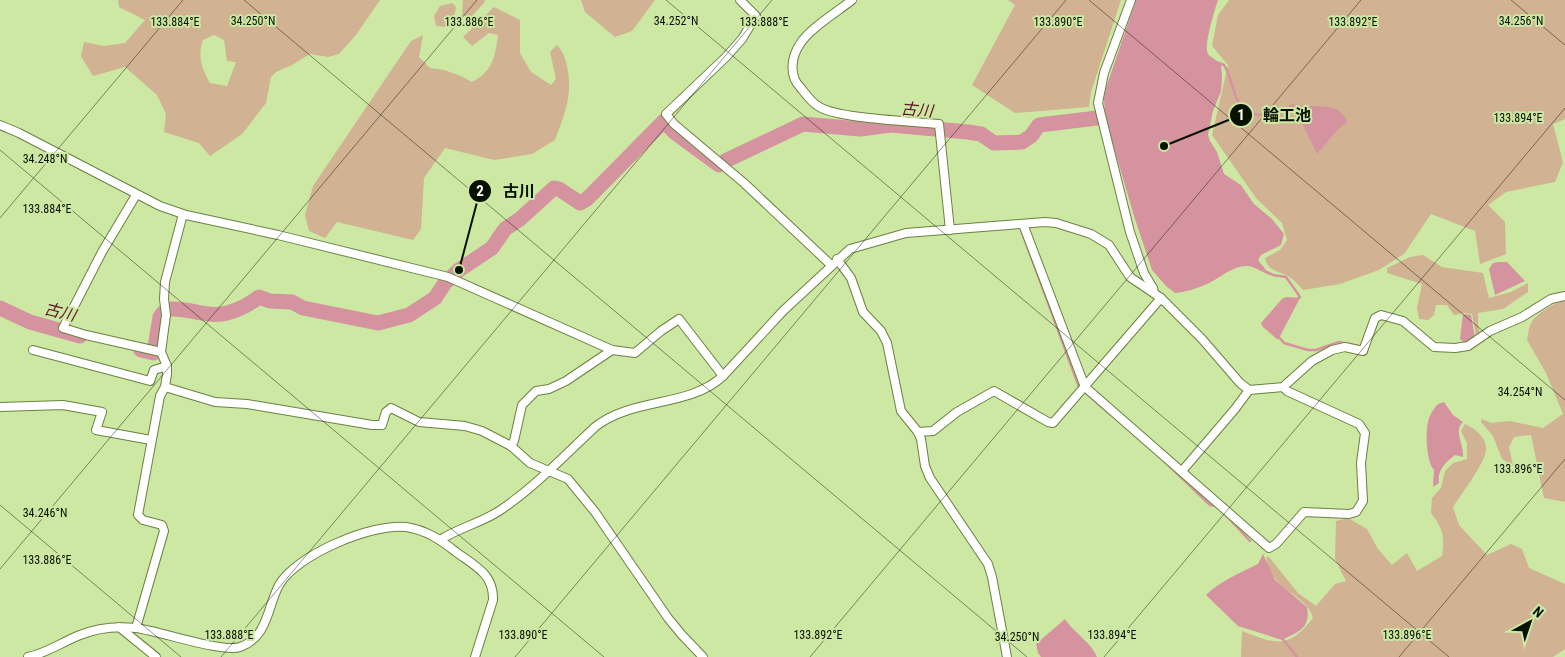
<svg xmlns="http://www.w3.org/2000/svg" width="1565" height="657" viewBox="0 0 1565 657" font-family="'Roboto Condensed','Noto Sans JP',sans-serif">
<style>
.green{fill:#d1b293;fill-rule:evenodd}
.water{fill:#d593a0}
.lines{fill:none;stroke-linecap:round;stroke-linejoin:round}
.stream{stroke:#d593a0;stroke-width:2.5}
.river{stroke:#d593a0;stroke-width:15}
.minor-casing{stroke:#6a8242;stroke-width:10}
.minor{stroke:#fff;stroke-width:8}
.ticks{fill:none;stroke:#081000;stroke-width:1;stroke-opacity:0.45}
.labels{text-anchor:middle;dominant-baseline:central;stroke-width:4;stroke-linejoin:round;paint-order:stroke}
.water-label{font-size:16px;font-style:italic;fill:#60132c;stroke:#cce8a3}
.ticks-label{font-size:12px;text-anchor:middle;fill:#081000;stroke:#cce8a3;stroke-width:4;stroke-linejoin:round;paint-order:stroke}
.leader{fill:none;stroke:#081000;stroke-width:2}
.callout-dot{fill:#081000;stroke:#cce8a3;stroke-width:2}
.mark-label{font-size:15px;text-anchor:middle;font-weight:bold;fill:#fff}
.callout-label{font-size:16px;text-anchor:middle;font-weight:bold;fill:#081000;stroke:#cce8a3;stroke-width:4;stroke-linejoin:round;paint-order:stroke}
</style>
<rect width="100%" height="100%" fill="#cce8a3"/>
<g class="green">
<path d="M118,0h262l-24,35 -17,19 -11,3 -18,-3 -18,11 -16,7 -5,5 -5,26 -24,31 -32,22 -11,-13 -35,-11 2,-18 -9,-19 -32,-28 -32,9 -12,-20 3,-14 20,4 21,-3 20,-23 -26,-13zM214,35l10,5 3,21 9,1 -9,24 -17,-3c-8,-14 -13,-27 -7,-43z"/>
<polygon points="463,0 485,0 484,3 472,16 462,16"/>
<polygon points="581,0 655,0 632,31 615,37 585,12"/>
<polygon points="1008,0 1121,0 1091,92 1089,107 1015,113 972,85 1015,5"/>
<path d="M1229,0h336v119l-12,5 10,38 -8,20 -49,10 -18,13 17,17 1,32 -26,10 -5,-33 -44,-17 -27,40 -25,16 -39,14 -37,6c-4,-4 -8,-9 -12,-12 -11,-8 -23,-5 -26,-20l15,-8 7,-10 -5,-17 -26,-25 -44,-63 16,-70 -16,-19 6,-31z"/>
<polygon points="452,3 456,7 455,13 447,27 436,26 434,16 440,6"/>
<path d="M494,7l26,13v33l11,19 20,13 5,-6 -6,-27 7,-7c6,7 8,12 10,21 6,30 -2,46 -12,74l-23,14 -38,6 -49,-12 -21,30 -3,51 -8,11 -76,-18 -12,16 -16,-7 -4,-16 8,-29 98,-145 12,-6 -4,22 11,11 14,2 17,6 11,6c21,-11 23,-25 26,-47l-9,-2 -17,13 -9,-9z"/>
<polygon points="1423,255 1442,267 1483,273 1489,298 1511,292 1528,283 1528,292 1503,309 1478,313 1478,324 1480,335 1476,336 1472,314 1464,313 1454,315 1447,305 1436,305 1434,315 1428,320 1419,319 1417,308 1422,284 1387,273 1387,268 1410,257"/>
<path d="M1565,300v202l-21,-4 -13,-63 -17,2 -5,10 4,19 -11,-7 -9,-23 -12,-14 1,-3 9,4 19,-2 33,7 20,-14 -17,-41 -19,-33c1,-5 2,-13 4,-17 5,-9 24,-21 34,-23z"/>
<path d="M1465,424c10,4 23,15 21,27 -3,15 -24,42 -33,56l6,18 28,30 24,-11 11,5 7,19 36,16v65l-12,8h-312l1,-26c34,13 46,19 71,-13 -5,-20 -29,-25 -40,-42 -4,-5 -6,-13 -7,-19h3l29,36 18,13 19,-22 11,-3 -11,-22 1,-38 12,-3 19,11 11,20 14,16 15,-12 10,18 25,-15c3,-20 1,-27 -11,-43l1,-15 9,-10 4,-17 8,-8 14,-4v-16l-6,-12z"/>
</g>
<g class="water">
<path d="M1136,0h82c-3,9 -15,47 -10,54 3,4 9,6 13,10l1,13 -1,14 -8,20 -5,24 2,6 7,11 7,22 17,11 13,19 18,15 12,15 -3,11 -20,10 -3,5 12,15c-6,-2 -15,-8 -22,-9 -14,-1 -27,11 -39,17 -10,5 -23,9 -34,10l-9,-7 -14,-16 -18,-54 -29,-99 -1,-19 2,-10z"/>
<path d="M1297,105c16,3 44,-4 50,17l-9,7 -21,25 -23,-47z"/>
<polygon points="1499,262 1507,262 1525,281 1495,295 1489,269 1493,263"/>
<polygon points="1286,297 1300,298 1278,340 1263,327 1261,323 1282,299"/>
<polygon points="1463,314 1471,315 1475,338 1465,343 1460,339"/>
<path d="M1444,402l9,13 10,7c-10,9 1,21 0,35l-8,-2c-9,7 -18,15 -16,28l-6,4 1,-17c-8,-9 -9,-40 -5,-52 2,-5 5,-10 9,-14z"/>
<path d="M1263,554l12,26 32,27c4,22 -9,25 -25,33l-44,-14 -32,-31c14,-14 34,-22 52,-31z"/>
<path d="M1065,619c8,13 27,24 32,38h-56l-3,-4 -2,-9z"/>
</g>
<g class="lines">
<g class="stream">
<path d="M1219,63l5,2c12,19 7,47 36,50 16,1 20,-2 33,-10"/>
<polyline points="1020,227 1079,387"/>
<polyline points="1267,272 1273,275 1286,277 1298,294 1300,297 1297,299"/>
<polyline points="1278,336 1284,343 1308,350 1316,350 1339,342 1358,346"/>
<polyline points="1086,393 1111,415"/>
<polyline points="1164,461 1210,505 1216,506"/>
<polyline points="1224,513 1250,541"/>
<polyline points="1282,638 1297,657"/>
</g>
<g class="river">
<polyline points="725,161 803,124 860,129 891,125 968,132 981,134 994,143 1022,142 1031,136 1039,125 1105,117"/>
<polyline points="0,308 30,322 80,336"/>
<path d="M141,350l13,3 6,-36c2,-4 7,-8 12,-8 17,-1 37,9 55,4 12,-3 23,-9 32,-16l11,4 22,1 11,6 75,15 31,-8 26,-17 10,-15 14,-13 33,-22 13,-19 15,-10 34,-31 5,1 21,14 7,-4 77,-78 10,11 45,33"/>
</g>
<defs>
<g id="minor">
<polyline points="740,0 756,16 742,39 726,57 666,114 674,124 744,183 831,265"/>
<path d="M852,0c-15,12 -43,29 -52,44 -9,13 -11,32 0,43 5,6 11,15 18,19 18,13 95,15 121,18l11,106"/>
<polyline points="1131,0 1104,73 1098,103 1130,232 1144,273 1153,288 1154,293"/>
<polyline points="0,125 19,133 160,206 186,215 278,235 448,277 612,350 635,353 661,331 679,319 723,376"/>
<polyline points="136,195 102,252 63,328 86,335 161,352"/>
<polyline points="1023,224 1085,387 1269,548 1276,544 1304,512 1349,514 1356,512 1363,501 1361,463 1365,433 1359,424 1287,391 1283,387"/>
<polyline points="837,259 851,278 863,312 881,331 887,343 901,411 918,432 921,439 925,466 930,478 988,564 992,577 1007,657"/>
<polyline points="33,350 150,381 154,370 167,366"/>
<polyline points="165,387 215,402 247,404 372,425 382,425 386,412 391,408 419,422 465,426 482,431 511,446 530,463 568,479 595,512 668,618 682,635 703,657"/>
<polyline points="0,407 63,405 102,412 96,430 151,440"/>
<polyline points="918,432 933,431 957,412 994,391 1048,422 1053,423 1161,298"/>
<polyline points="511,446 514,441 522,405 536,391 549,389 566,381 612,350"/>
<polyline points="1182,471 1235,409 1249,390"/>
<path d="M440,540c18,-12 41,-17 59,-29 35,-23 65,-55 96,-84 37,-30 94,-19 128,-51l60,-65 67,-62 56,-16 139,-11 11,1 35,11 18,11 21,32 31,21 41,41 38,44 9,7 34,-3 29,-26 20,-11 13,-3 18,4 12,-33 6,-3 22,6 31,26 21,1 13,-2 22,-15 32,-14 29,-18 14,-3"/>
<polyline points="119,627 156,657"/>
<polyline points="136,628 164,531 162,525 143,520 138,515 160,396 165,387 167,374 167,366 161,352 166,315 164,299 165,282 183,214"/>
<path d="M28,657c19,-4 34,-15 52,-22 17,-7 37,-9 56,-7 24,3 86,25 104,19 28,-10 27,-39 39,-62 17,-30 93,-62 127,-58 20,3 35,13 50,25 19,14 38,22 37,48l-18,57"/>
</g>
</defs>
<use href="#minor" class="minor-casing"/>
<use href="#minor" class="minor"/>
</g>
<path class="ticks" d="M244,0l783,657M666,0l783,657M1089,0l476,400M1511,0l54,45M0,150l604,507M0,218l183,-218M0,505l181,152M0,569l477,-569M221,657l551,-657M515,657l551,-657M810,657l551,-657M1104,657l461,-549M1399,657l166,-198"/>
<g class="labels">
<g class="water-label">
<text transform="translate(917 110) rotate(5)">古川</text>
<text transform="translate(60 312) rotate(14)">古川</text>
</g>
</g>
<g class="ticks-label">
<text x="253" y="25">34.250°N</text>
<text x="676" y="25">34.252°N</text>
<text x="1521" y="25">34.256°N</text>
<text x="175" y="26">133.884°E</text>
<text x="469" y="26">133.886°E</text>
<text x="764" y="26">133.888°E</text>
<text x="1058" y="26">133.890°E</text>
<text x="1353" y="26">133.892°E</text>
<text x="1518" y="122">133.894°E</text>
<text x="45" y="163">34.248°N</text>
<text x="47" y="213">133.884°E</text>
<text x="1520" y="396">34.254°N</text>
<text x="1518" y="473">133.896°E</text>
<text x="45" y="517">34.246°N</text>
<text x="47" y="564">133.886°E</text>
<text x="229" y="639">133.888°E</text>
<text x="523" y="639">133.890°E</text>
<text x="818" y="639">133.892°E</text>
<text x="1112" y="639">133.894°E</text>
<text x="1407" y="639">133.896°E</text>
<text x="1017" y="641">34.250°N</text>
</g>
<path class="leader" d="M1164 146L1241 115M459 270L480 191"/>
<g class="callout-dot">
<circle cx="1164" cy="146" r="5"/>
<circle cx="459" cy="270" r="5"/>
<circle cx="1241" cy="115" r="12"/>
<circle cx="480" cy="191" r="12"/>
</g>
<g class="mark-label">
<text x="1241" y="120">1</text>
<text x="480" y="196">2</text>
</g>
<g class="callout-label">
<text x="1287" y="121">輪工池</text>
<text x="519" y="197">古川</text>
</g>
<g transform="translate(1530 622) rotate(40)" stroke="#cce8a3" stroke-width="4" paint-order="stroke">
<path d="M0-4L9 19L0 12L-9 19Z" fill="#081000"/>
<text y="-8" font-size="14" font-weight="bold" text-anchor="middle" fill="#081000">N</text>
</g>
</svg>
